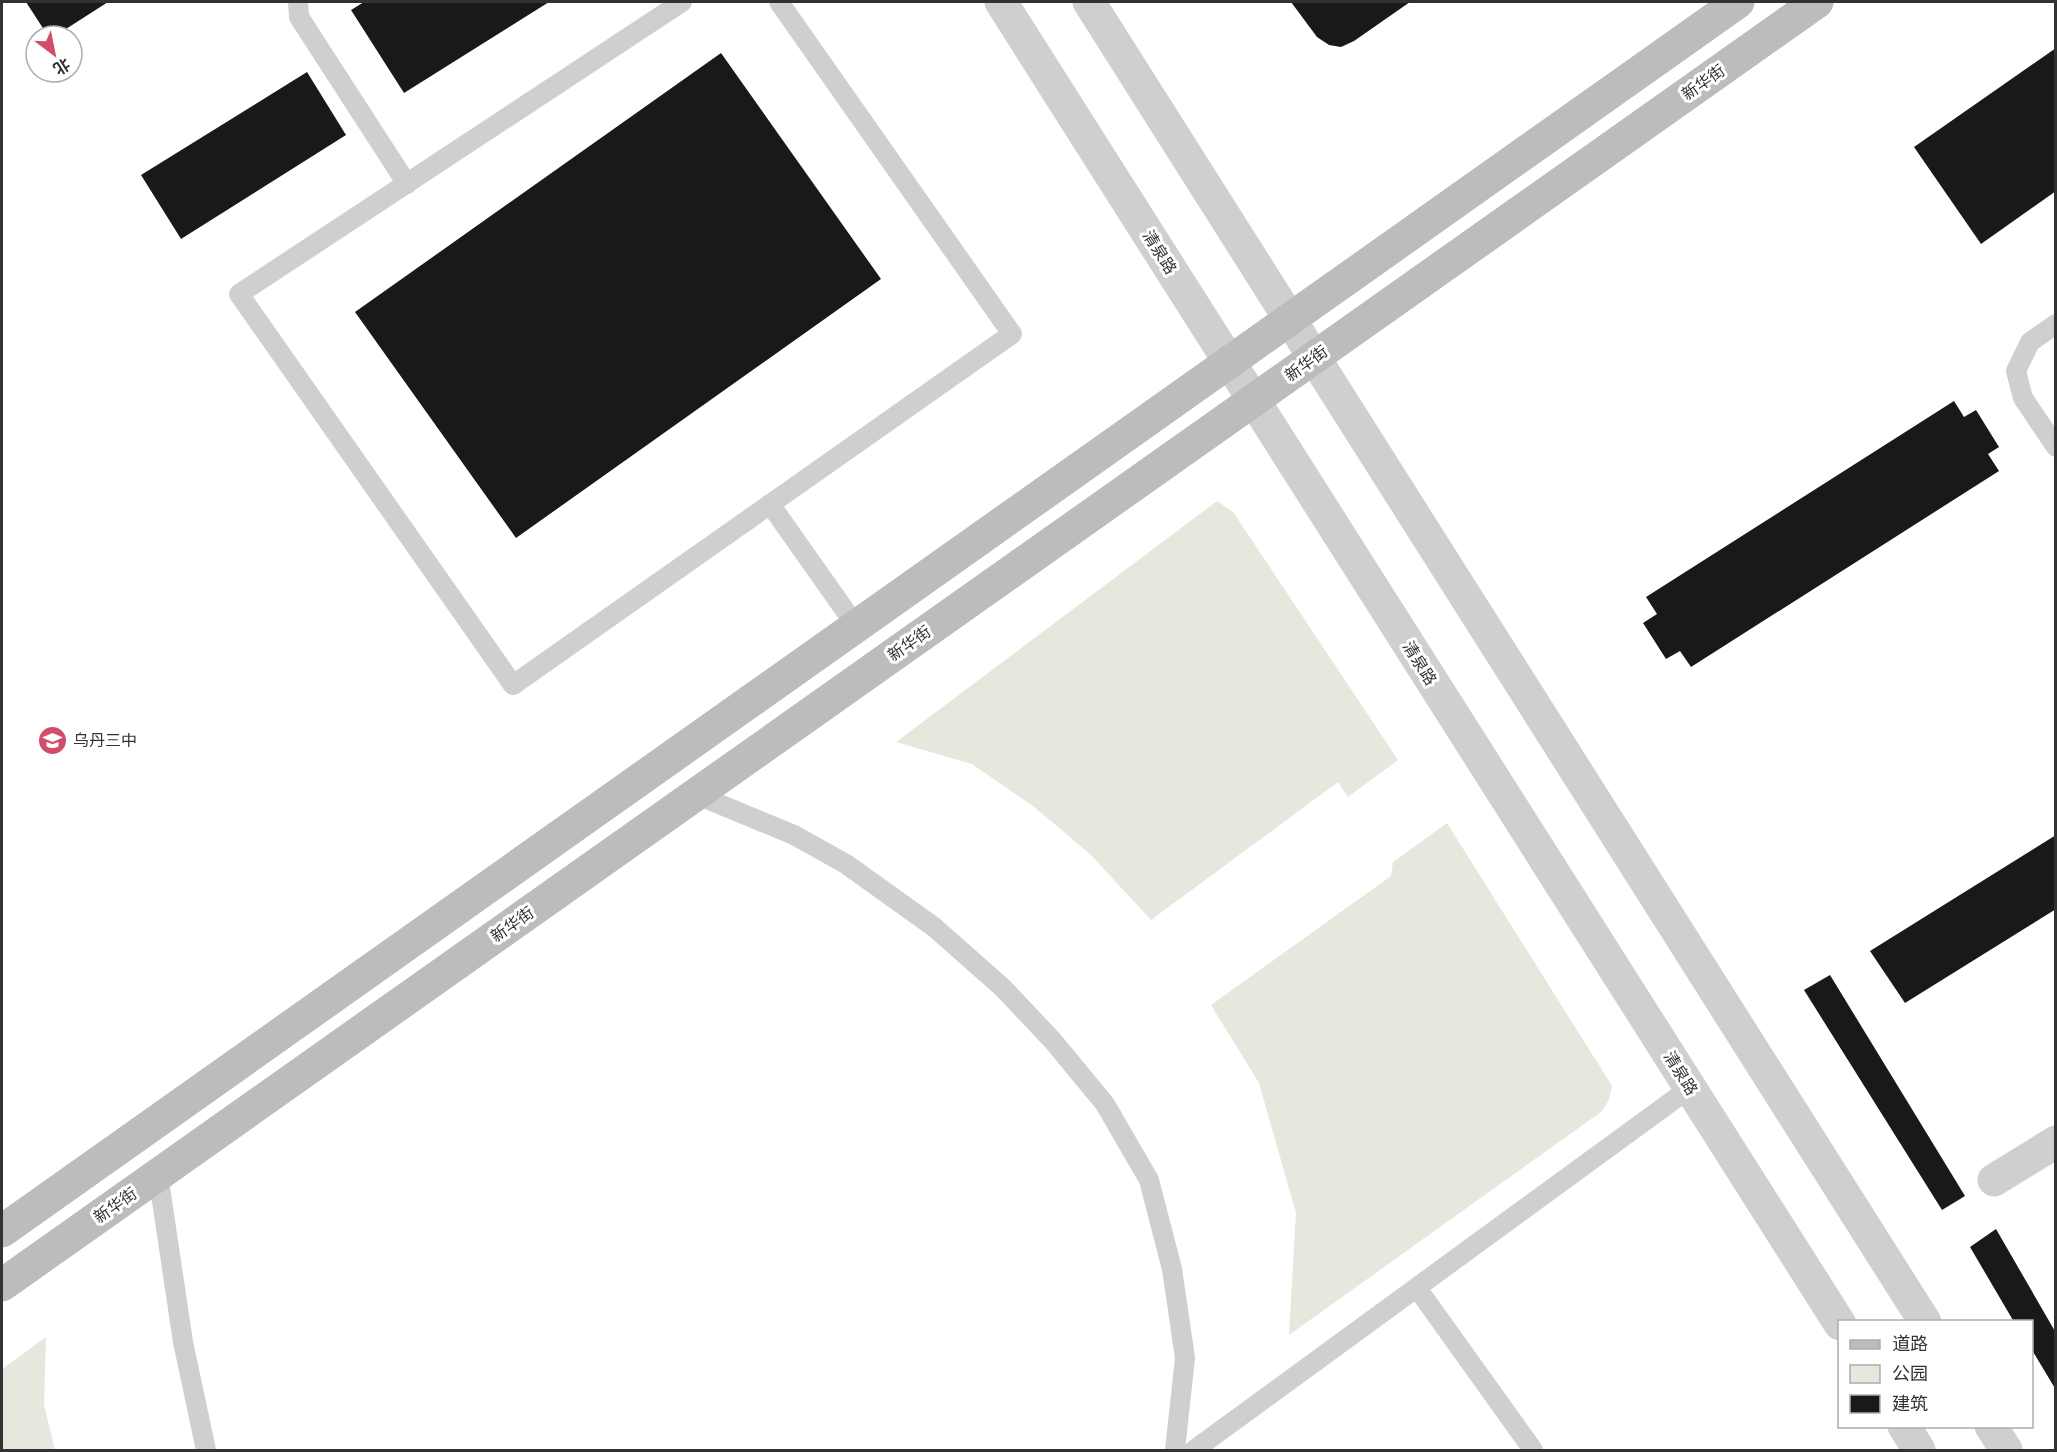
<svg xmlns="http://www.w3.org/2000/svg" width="2057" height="1452" viewBox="0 0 2057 1452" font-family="Quicksand,'Noto Sans SC',sans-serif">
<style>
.green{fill:#e4e8dd}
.building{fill:#191919}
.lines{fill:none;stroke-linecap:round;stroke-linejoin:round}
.service{stroke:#cfcfcf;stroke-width:20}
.minor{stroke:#cfcfcf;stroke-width:33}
.tertiary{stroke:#cfcfcf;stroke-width:33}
.secondary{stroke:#bcbcbc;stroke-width:33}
.labels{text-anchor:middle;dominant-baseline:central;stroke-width:6;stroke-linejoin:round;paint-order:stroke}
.street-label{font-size:16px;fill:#323232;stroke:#fff}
.poi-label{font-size:16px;fill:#323232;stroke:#fff;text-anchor:start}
</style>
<rect width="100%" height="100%" fill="#fff"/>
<g class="green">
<polygon points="1217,501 1233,512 1398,760 1348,797 1338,782 1151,920 1090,854 1033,806 972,764 896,742"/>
<polygon points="1447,823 1612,1086 1609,1100 1601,1112 1289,1335 1296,1213 1259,1083 1211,1005 1391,876 1393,862"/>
<polygon points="46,1337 44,1405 55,1450 2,1450 2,1369"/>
</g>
<g class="building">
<polygon points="26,2 108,2 55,36 48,36"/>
<polygon points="364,2 549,2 404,93 351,10"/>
<polygon points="1291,2 1410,2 1354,41 1341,47 1329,45 1317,37"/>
<polygon points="2056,48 2056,191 1981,244 1914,147"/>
<polygon points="721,53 881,279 516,538 355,312"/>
<polygon points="307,72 346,135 181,239 141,175"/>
<polygon points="1954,401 1964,417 1976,410 1999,447 1988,454 1999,471 1691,667 1680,651 1666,659 1643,623 1657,614 1646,597"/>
<polygon points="2056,835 2056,909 1905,1003 1870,951"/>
<polygon points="1830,975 1965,1196 1942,1210 1804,990"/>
<polygon points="1996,1229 2056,1333 2056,1390 2032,1350 2032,1322 2014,1322 1970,1247"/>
</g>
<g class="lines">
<g class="service">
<polyline points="298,2 299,17 407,184"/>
<polyline points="682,2 239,294 513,685 1012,334 779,2"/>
<polyline points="2056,324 2030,342 2016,371 2023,398 2056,447"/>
<polyline points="770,504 856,626"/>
<polyline points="695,794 794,835 846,864 934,927 1003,988 1053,1041 1105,1104 1149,1180 1172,1269 1185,1358 1175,1450"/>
<polyline points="158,1174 183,1342 206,1450"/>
<polyline points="1417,1288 1533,1450"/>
<polyline points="1194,1450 1690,1088"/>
</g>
<polyline class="minor" points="1994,1180 2056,1142"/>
<g class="tertiary">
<polyline points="1001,2 1840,1324"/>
<polyline points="1089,2 1925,1322"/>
<polyline points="1904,1426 1919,1450"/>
<polyline points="1991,1426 2006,1450"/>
</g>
<g class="secondary">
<polyline points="2,1231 1738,2"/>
<polyline points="2,1285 1817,2"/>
</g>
</g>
<defs>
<symbol id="school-disc" viewBox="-11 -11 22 22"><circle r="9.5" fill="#d04d6b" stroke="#fff"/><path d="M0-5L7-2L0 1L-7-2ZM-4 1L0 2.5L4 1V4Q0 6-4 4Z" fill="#fff"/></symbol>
</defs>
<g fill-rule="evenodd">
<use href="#school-disc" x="36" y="724" width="33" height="33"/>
</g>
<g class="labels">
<g class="street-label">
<text transform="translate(1703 82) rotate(-35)">新华街</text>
<text transform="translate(1160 252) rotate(58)">清泉路</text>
<text transform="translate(1306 363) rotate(-36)">新华街</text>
<text transform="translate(909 643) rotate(-35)">新华街</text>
<text transform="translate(1420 663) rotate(58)">清泉路</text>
<text transform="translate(512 924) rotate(-35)">新华街</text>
<text transform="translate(1681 1073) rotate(58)">清泉路</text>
<text transform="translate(115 1205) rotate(-35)">新华街</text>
</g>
<g class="poi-label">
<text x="73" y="740">乌丹三中</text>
</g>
</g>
<rect width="2057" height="1452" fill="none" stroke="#323232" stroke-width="6"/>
<rect x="1838" y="1320" width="195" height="108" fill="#ffffff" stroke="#adadad" stroke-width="1.5"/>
<rect x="1850" y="1340" width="30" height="9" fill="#bcbcbc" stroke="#adadad" stroke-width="1.5"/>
<text x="1892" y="1350" font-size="18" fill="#323232">道路</text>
<rect x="1850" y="1365" width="30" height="18" fill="#e4e8dd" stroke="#adadad" stroke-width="1.5"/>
<text x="1892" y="1380" font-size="18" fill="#323232">公园</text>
<rect x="1850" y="1395" width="30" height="18" fill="#191919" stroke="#adadad" stroke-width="1.5"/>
<text x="1892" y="1410" font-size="18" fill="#323232">建筑</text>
<g transform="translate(54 54) rotate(148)"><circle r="28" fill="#ffffff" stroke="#adadad" stroke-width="1.5"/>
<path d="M0-4.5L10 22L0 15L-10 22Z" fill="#d04d6b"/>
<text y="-9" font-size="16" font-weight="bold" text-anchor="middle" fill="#323232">北</text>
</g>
</svg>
